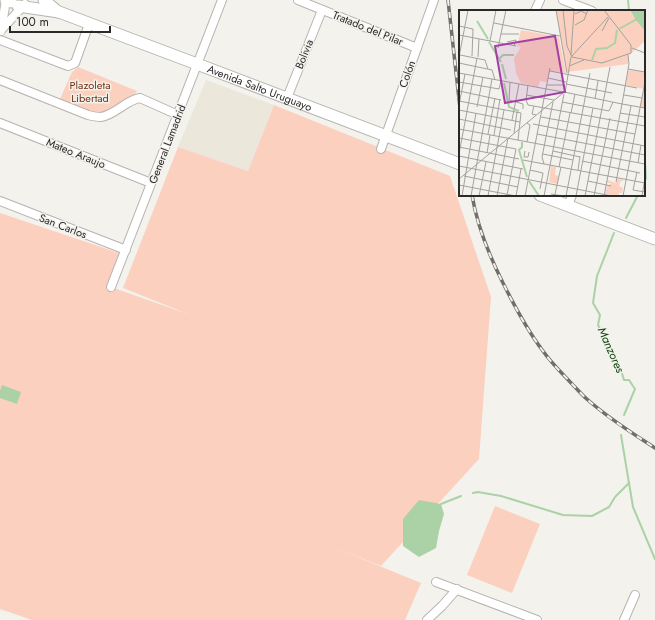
<svg xmlns="http://www.w3.org/2000/svg" width="655" height="620" viewBox="0 0 655 620" font-family="Jost,sans-serif">
<style>
.built{fill:#ebe7db}
.green{fill:#fcd0bf}
.water{fill:#abd2a7}
.lines{fill:none;stroke-linecap:round;stroke-linejoin:round}
.stream{stroke:#abd2a7;stroke-width:2}
.street-casing{stroke:#b6b4b0;stroke-width:10}
.secondary-casing{stroke:#b6b4b0;stroke-width:13}
.street{stroke:#fff;stroke-width:8}
.secondary{stroke:#fff;stroke-width:11}
.rail-casing{stroke:#706f6d;stroke-width:3.5}
.rail{stroke:#f3f2ed;stroke-width:2;stroke-dasharray:6;stroke-linecap:butt}
.labels{text-anchor:middle;dominant-baseline:central;stroke-width:3;stroke-linejoin:round;paint-order:stroke}
.street-label{font-size:11px;fill:#2a2928;stroke:#f3f2ed}
.park-label{font-size:11px;fill:#702f11;stroke:#f3f2ed}
.water-label{font-size:12px;font-style:italic;fill:#124811;stroke:#f3f2ed}
.inset-river{fill:none;stroke:#abd2a7;stroke-width:2}
.inset-road{fill:none;stroke:#a3a29e;stroke-width:1}
.view{fill:#a43fa4;fill-opacity:0.15;stroke:#a43fa4;stroke-width:2}
.inset-edge{fill:none;stroke:#2a2928;stroke-width:2}
</style>
<rect width="100%" height="100%" fill="#f3f2ed"/>
<polygon class="built" points="206,80 274,105 248,171 178,147"/>
<g class="green">
<path d="M78,67l59,24c-8,13 -25,18 -38,24l-39,-16 12,-27z"/>
<polygon points="274,105 450,176 491,297 479,459 381,566 333,547 421,583 405,620 32,620 0,609 0,213 119,253 108,286 188,314 123,288 178,147 248,171"/>
<polygon points="495,506 540,524 512,593 467,575"/>
</g>
<g class="water">
<polygon points="2,385 21,392 17,404 0,398 0,391"/>
<polygon points="419,500 441,504 444,514 439,531 436,548 419,557 403,546 403,519"/>
</g>
<g class="lines">
<g class="stream">
<polyline points="628,0 629,11"/>
<polyline points="644,143 646,178 644,183"/>
<polyline points="626,218 638,195"/>
<polyline points="614,233 597,276 593,303 600,315 598,325 621,370 624,380 629,380 635,389 624,415"/>
<polyline points="621,435 633,507 655,559"/>
<polyline points="473,493 478,492 501,496 563,515 592,516 609,507 615,497 629,483"/>
<polyline points="441,504 461,496"/>
</g>
<defs>
<g id="street">
<polyline points="298,0 417,48"/>
<polyline points="563,0 592,11"/>
<polyline points="535,11 540,0"/>
<polyline points="1,30 25,4"/>
<polyline points="1,31 6,0"/>
<polyline points="0,40 68,66 75,63 89,24"/>
<path d="M0,80l88,35c4,1 9,2 13,2 14,-2 25,-17 39,-19l38,17"/>
<polyline points="287,98 322,10"/>
<polyline points="0,123 151,183"/>
<polyline points="381,149 434,0"/>
<polyline points="0,201 126,250"/>
<polyline points="568,206 572,195"/>
<polyline points="111,287 222,0"/>
<polyline points="436,582 537,620"/>
<polyline points="427,620 442,606 457,589"/>
<polyline points="624,620 635,595"/>
</g>
<g id="secondary">
<polyline points="6,0 11,2"/>
<polyline points="44,0 58,12"/>
<path id="s1" d="M18,6l41,6 138,52 263,100"/>
<polyline points="540,195 655,239"/>
</g>
</defs>
<use href="#street" class="street-casing"/>
<use href="#secondary" class="secondary-casing"/>
<use href="#street" class="street"/>
<use href="#secondary" class="secondary"/>
<defs>
<g id="rail">
<polyline points="448,0 460,108"/>
<path d="M472,195c5,31 17,60 31,88 12,24 24,47 40,68 9,13 20,23 30,34 5,5 10,11 15,15 20,18 44,33 67,48"/>
</g>
</defs>
<use href="#rail" class="rail-casing"/>
<use href="#rail" class="rail"/>
</g>
<g class="labels">
<g class="street-label">
<text transform="translate(368 28) rotate(22)">Tratado del Pilar</text>
<text transform="translate(304 54) rotate(-68)">Bolivia</text>
<text transform="translate(407 74) rotate(-70)">Colón</text>
<text stroke="none"><textPath href="#s1" startOffset="256">Avenida Salto Uruguayo</textPath></text>
<text transform="translate(167 144) rotate(-69)">General Lamadrid</text>
<text transform="translate(76 153) rotate(22)">Mateo Araujo</text>
<text transform="translate(63 226) rotate(21)">San Carlos</text>
</g>
<g class="park-label">
<text x="90" y="85">Plazoleta<tspan x="90" dy="13">Libertad</tspan></text>
</g>
<g class="water-label">
<text transform="translate(611 350) rotate(66)">Manzores</text>
</g>
</g>
<g transform="translate(459 10)">
<rect width="186" height="186" fill="#f3f2ed"/>
<path d="M97,0h74l15,21v10l-17,15v8l-61,8zM62,20l38,7 7,36 -16,-2 -3,11 -7,-1 -2,6 -17,-4 -5,-10 -2,-15 7,-11 -4,-1zM172,60l14,2v36l-5,-1 4,-18 -18,-4 2,-14zM92,156l5,1 -1,8 4,1 -2,8 -8,-2zM158,169l7,1 -4,2 -1,4 4,2 -1,5h-3l-1,3 -13,-2 1,-5h3l-3,-1 5,-5h-4v-3l9,3z" fill="#fcd0bf"/>
<path d="M171,0h15v21l-9,-11z" fill="#abd2a7"/>
<path class="inset-river" d="M18,11l11,18M160,19l18,-10M30,32l12,20M41,48l3,-3h11M133,50l4,-11 11,-1 8,-5 2,-13M43,54l4,15M45,73l5,24 10,4M63,132v5l-3,3 8,27M70,171l10,15"/>
<path class="inset-road" d="M97,0l11,63M104,0l4,36 5,11M116,4l6,-3 6,3M35,13l66,13M116,15l9,-5 4,-10M0,16l14,3 -1,27M143,21l7,-13M42,24h18M0,25l57,11M31,31l6,-31M48,32l9,-2 -2,6M39,38l8,-38M173,38l13,5M1,45l25,5 3,9M112,45l3,-45M169,45l1,9 -7,40 23,4M0,47l9,-47M19,47l1,-18M113,47l30,6 29,-10v-8l-27,-35M0,53l33,7 3,10M110,56l15,-6M169,59l17,3M91,61l87,17M0,63l104,19M89,68l18,4M0,72l40,7 2,-8M51,73l-1,17 14,4v5M107,74l46,9M69,75l-2,15 2,5 117,21M88,75h18M0,81l42,9M105,82l58,12M106,83l6,-36 37,-40M67,85l28,5M165,85l18,3M136,89l3,-18M0,91l62,12 -3,27M103,92l47,9 4,-9M0,95l6,-31M75,96l-2,8 4,1M18,97l6,-30M0,100l61,12M112,103l4,-19M161,103l25,4M82,107l94,17M0,109l52,11M53,110l7,-36M74,114l112,22M0,119l186,35M55,123l3,-21M29,124l7,-36M78,124l108,21M35,125l6,-36M0,128l57,11 -9,46M68,132l3,-17 -3,-2M0,137l60,12M66,141l-1,6h4l1,-5M94,141l27,6M28,143l3,-18M0,144l18,-96M84,144l30,6M0,146l64,13M64,150l122,23M123,151l58,12M179,153l3,-18M85,154l-2,-7 11,-55M0,156l153,30M100,157l11,-54M71,160l13,3 -3,16M119,160l2,-14M178,162l-4,18 12,2M5,166l54,11M0,169l104,-86M129,171l23,5M157,172l15,-76M0,175l57,11M92,184l12,2M96,184l6,-27M3,186l14,-83M12,186l21,-117M20,186l7,-34M29,186l16,-86M38,186l11,-58M57,186l5,-27M66,186l25,-128M85,186l20,-102M107,186l24,-123M117,186l17,-88M126,186l25,-129M135,186l16,-78M145,186l18,-92M164,186l22,-114M183,186l3,-18"/>
<path class="view" d="M96,26l10,56 -60,11 -10,-57z"/>
<rect width="186" height="186" class="inset-edge"/>
</g>
<path d="M10 26v6h100v-6" fill="none" stroke="#2a2928" stroke-width="2"/>
<text x="16" y="26" font-size="12" fill="#2a2928" stroke="#f3f2ed" stroke-width="3" paint-order="stroke">100 m</text>
</svg>
